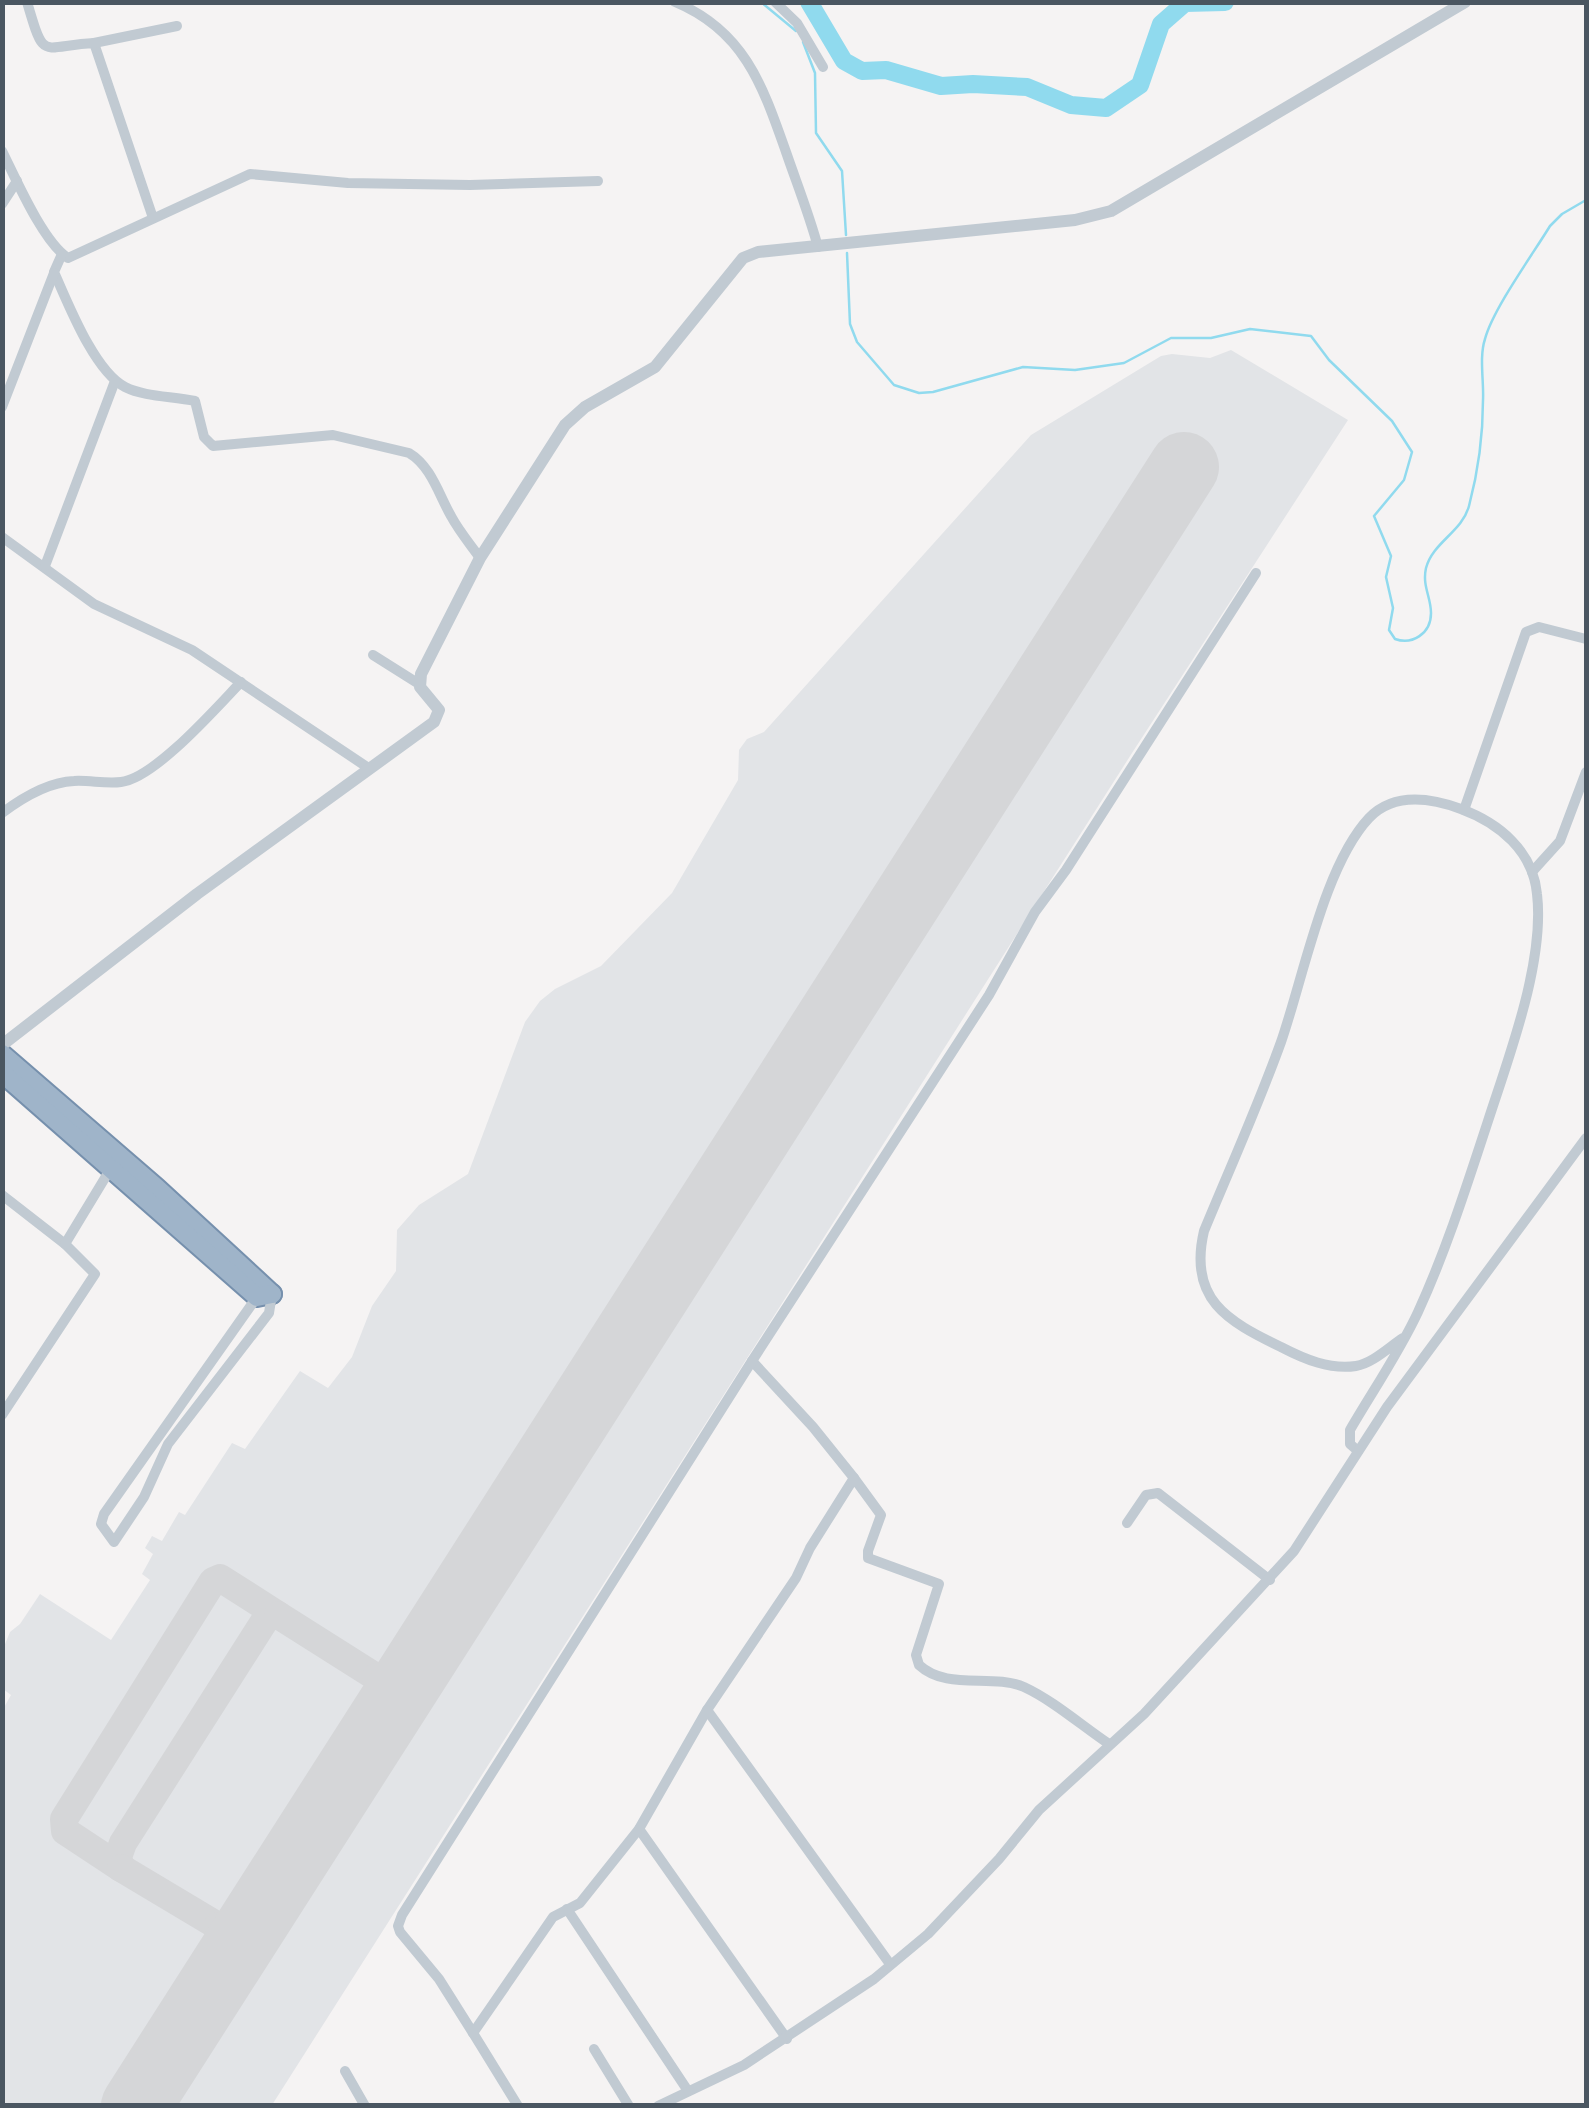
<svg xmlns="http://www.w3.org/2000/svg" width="1589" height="2108" viewBox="0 0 1589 2108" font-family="Commissioner,sans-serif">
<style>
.airport{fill:#e2e4e7}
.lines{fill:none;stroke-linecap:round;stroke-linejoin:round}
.stream{stroke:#90daee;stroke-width:2.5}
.river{stroke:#90daee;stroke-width:18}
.taxiway{stroke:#d5d6d8;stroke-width:28}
.runway{stroke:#d5d6d8;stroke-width:70}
.trunk-casing{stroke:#7690ad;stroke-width:22}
.minor{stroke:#c1cad2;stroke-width:10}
.tertiary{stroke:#c1cad2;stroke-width:12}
.trunk{stroke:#9fb4c9;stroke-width:18}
</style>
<rect width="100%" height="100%" fill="#f5f3f3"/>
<polygon class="airport" points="1231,350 1348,420 1132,753 272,2105 3,2105 2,1711 11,1695 3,1689 3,1649 10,1632 20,1624 40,1594 111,1640 150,1580 142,1574 153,1554 145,1548 152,1536 162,1541 179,1512 185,1515 232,1443 245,1449 300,1371 328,1388 352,1357 372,1306 396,1271 397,1230 419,1205 468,1174 525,1022 540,1001 555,989 601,966 672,893 738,780 739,750 747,739 764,732 1031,435 1161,356 1172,354 1210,358"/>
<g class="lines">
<g class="stream">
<polyline points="761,2 796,31"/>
<polyline points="803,42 815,73 816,133 842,171 846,235"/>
<path d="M847,253l3,71 7,18 37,43 25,8 14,-1 90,-25 52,3 49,-7 47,-25h40l39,-9 61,7 18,24 63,61 20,31 -8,28 -30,36 17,40 -5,21 7,31 -4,22 6,9c17,6 36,-5 36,-26 0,-16 -9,-27 -5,-45 7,-26 36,-36 43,-62 9,-34 14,-70 14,-106 1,-19 -4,-43 2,-61 8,-30 48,-85 65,-113l12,-12 24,-14"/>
</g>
<polyline class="river" points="809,2 844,61 862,71 886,70 941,86 973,84 1027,87 1071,105 1106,108 1140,85 1161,24 1185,3 1225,2"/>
<g class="taxiway">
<polygon points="220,1578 278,1615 267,1617 123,1843 118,1857 121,1868 65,1831 64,1819 213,1581"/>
<polyline points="278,1615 376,1677 386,1695 383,1719"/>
<polyline points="376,1677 400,1678 418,1664"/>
<polyline points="121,1868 218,1926 228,1943 225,1966"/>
<polyline points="218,1926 236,1928 256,1917"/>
</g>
<polyline class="runway" points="136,2106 1184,467"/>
<defs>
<g id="trunk">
<polyline points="2,1054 157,1188 272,1294"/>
<polyline points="2,1073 257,1297 272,1294"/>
</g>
</defs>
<use href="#trunk" class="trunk-casing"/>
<g class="minor">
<path d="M27,2c18,61 13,44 67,41l59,175"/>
<path d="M675,2c70,29 88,85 111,150 11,32 23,62 32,95"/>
<polyline points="775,2 797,23 823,67"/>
<polyline points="94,43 177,26"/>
<path d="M2,151c14,28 41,91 66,107l182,-84 98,9 122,2 128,-4"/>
<polyline points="2,204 17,181"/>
<path d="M62,254l-8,18c14,31 40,99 71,115 20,10 47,9 70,14l9,36 9,9 120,-11 76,18c22,13 30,42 42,63 8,15 19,28 29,42"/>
<polyline points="2,407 54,273"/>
<polyline points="2,537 94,604 192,650 370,769"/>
<polyline points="45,566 115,381"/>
<polyline points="373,655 419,684"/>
<polyline points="1464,810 1526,632 1539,627 1586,639"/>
<path d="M2,813c20,-15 47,-31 72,-32 15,-1 32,3 47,1 34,-4 95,-74 120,-100"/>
<polyline points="1532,872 1560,841 1586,772"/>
<polyline points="2,1195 65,1244 95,1274 2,1415"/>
<polyline points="65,1244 111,1168"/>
<polyline points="257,1297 104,1514 101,1524 114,1542 144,1497 168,1444 269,1313 272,1294"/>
<polyline points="752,1361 813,1427 854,1478"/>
<path d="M1358,1451l-8,-7v-14c22,-38 49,-77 68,-118 28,-61 49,-127 70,-191 21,-65 57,-159 49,-227 -4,-43 -38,-71 -76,-85 -30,-11 -67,-17 -92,9 -45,48 -66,161 -88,224 -23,64 -51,126 -77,189 -16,68 23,90 77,116 23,12 49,23 75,19 17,-3 33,-19 47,-28"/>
<polyline points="1127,1523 1146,1495 1158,1493 1270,1580"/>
<polyline points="639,1829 787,2039"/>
<polyline points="567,1909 688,2091"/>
<path d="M890,1964l-183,-254 89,-132 14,-30 44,-70 27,37 -13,36v7l71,26 -23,71 3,10c28,26 73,8 105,22 30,14 58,39 85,57"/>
<polyline points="473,2033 439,1979 400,1932 398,1926 402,1915 752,1361 989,995 1035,912 1066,870 1256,573"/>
<polyline points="594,2049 629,2106"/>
<polyline points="345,2071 365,2106"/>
<polyline points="518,2106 473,2033 553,1917 580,1903 639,1829 707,1710"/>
<polyline points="658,2106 744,2065 874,1979 928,1934 999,1859 1039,1810 1144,1714 1294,1551 1387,1407 1586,1138"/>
</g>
<polyline class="tertiary" points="2,1045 197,894 434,722 439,710 420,687 421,674 480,558 565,425 585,407 655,367 743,258 758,252 1075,220 1111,211 1465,2"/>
<use href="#trunk" class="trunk"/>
</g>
<rect width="1589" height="2108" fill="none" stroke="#4a5661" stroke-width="10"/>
</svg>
